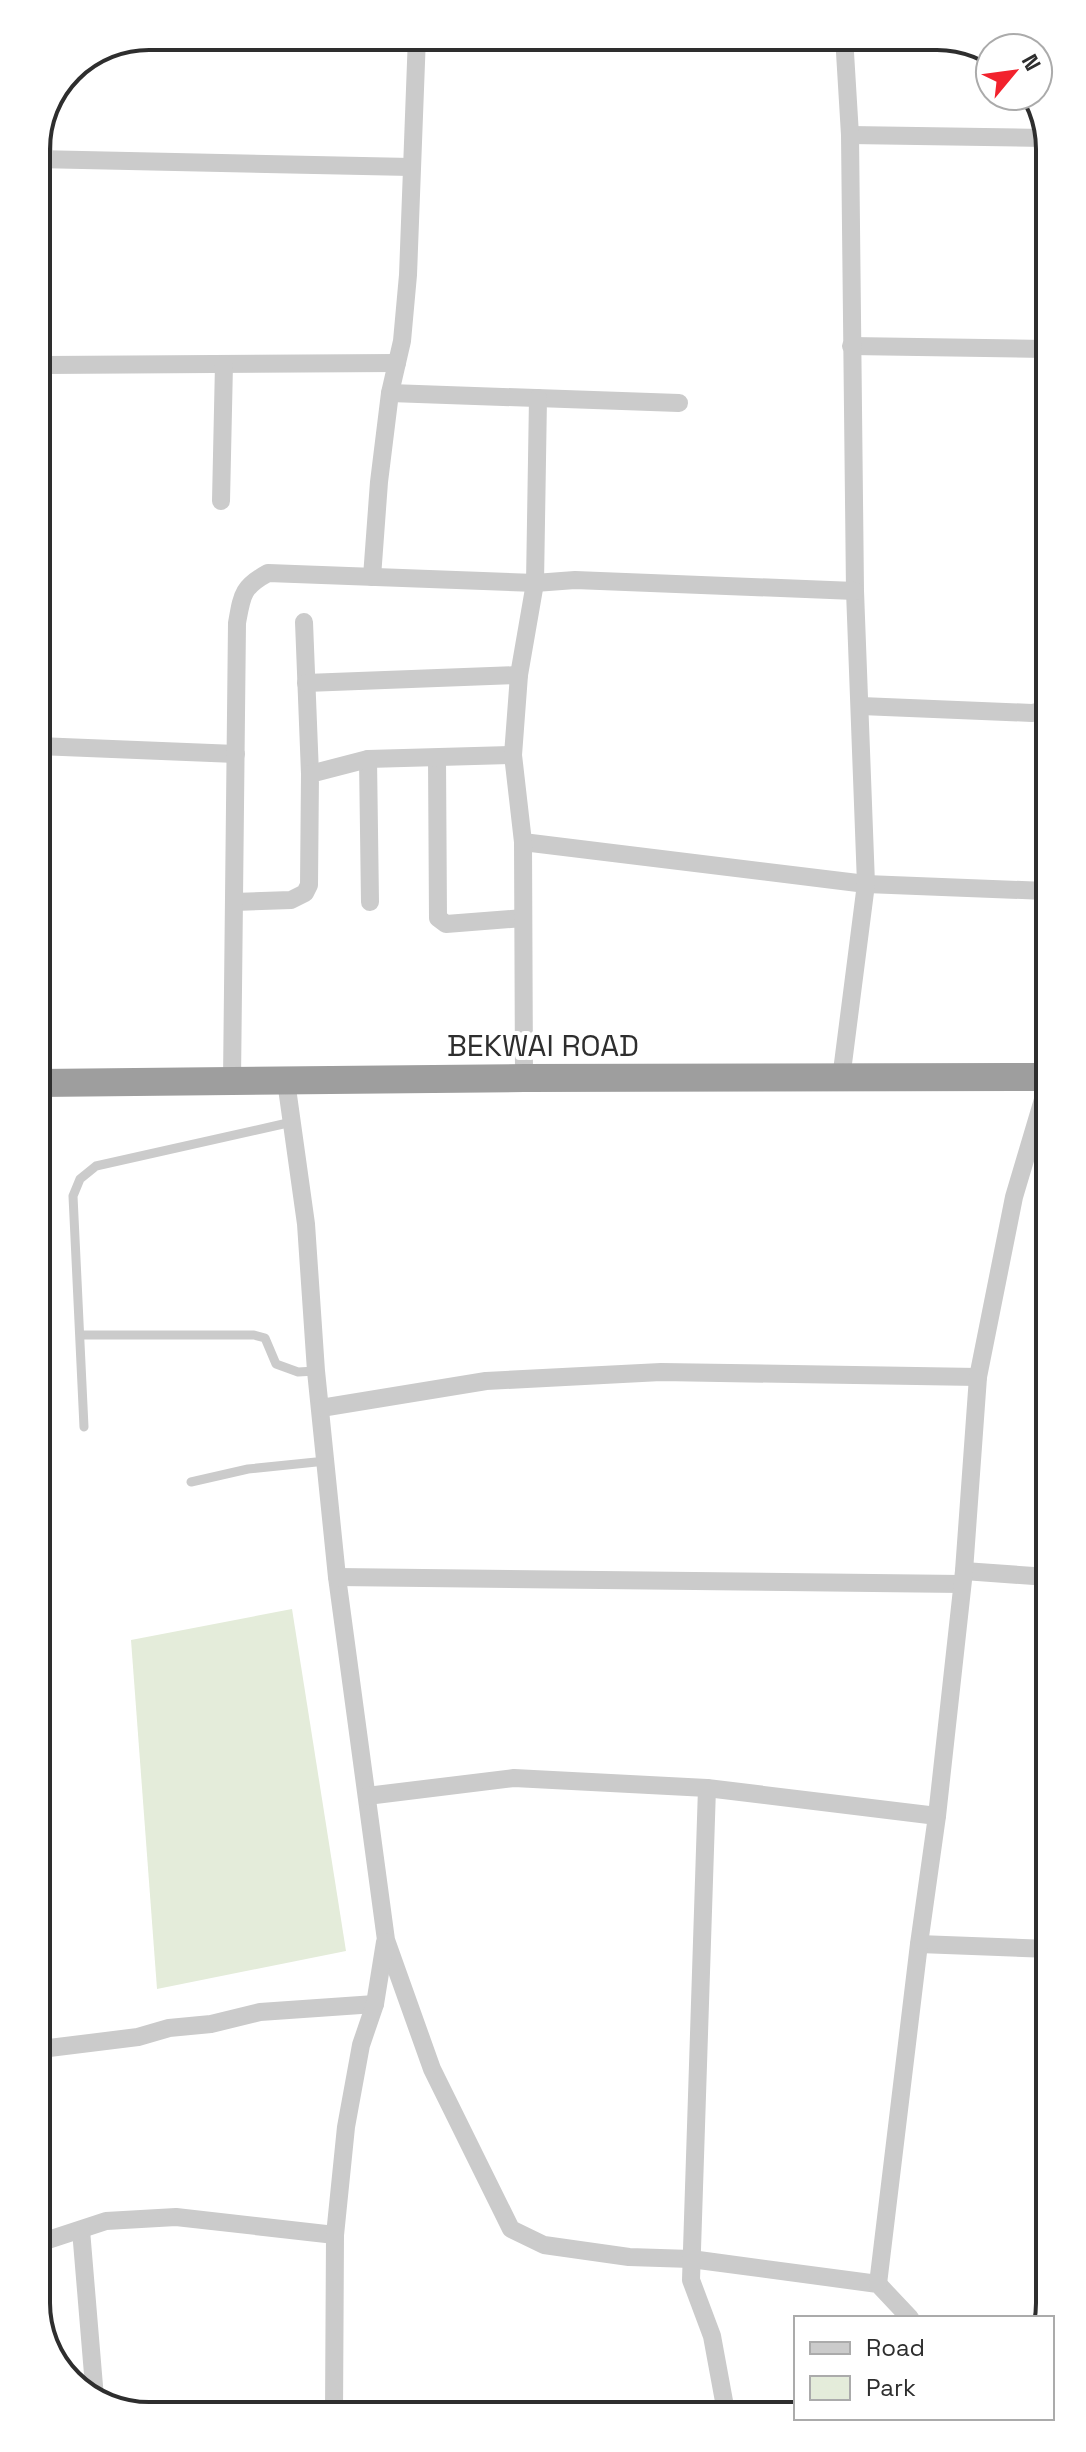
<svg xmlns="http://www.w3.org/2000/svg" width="1086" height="2452" viewBox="0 0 1086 2452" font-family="'Space Grotesk',sans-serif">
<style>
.green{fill:#e4ecda}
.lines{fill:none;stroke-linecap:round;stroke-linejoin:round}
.service{stroke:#cbcbcb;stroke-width:9}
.minor{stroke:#cbcbcb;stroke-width:18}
.trunk{stroke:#9e9e9e;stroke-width:28}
.labels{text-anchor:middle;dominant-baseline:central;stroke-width:8;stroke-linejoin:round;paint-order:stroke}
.street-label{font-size:30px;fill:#2e2e2e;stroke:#fff}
.rim{fill:none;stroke:#2e2e2e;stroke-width:4}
</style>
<rect width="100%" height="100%" fill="#fff"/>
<polygon class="green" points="292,1609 346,1951 157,1989 131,1640"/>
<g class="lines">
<g class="service">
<polyline points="81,1335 254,1335 265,1338 276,1364 298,1372 316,1371"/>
<polyline points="84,1427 73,1196 80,1179 96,1166 292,1122"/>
<polyline points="191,1482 248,1469 326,1461"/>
</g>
<g class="minor">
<polyline points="43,127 44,159"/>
<polyline points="850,135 1044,138"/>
<polyline points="36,159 411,167"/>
<polyline points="851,346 1045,349"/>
<polyline points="44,365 397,363"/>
<polyline points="390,393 679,403"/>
<polyline points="221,501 224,364"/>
<polyline points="372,577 379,482 390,393 402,341 408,275 417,36"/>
<polyline points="304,622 310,774"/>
<polyline points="306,683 519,675"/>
<polyline points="861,706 1032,713 1046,710"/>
<polyline points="38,746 236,754"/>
<polyline points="437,758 438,918 446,924 523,918"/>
<polyline points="368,759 370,902"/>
<polyline points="523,842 866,884 1046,891"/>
<polyline points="234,902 291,900 305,893 309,885 310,774 368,759 513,755"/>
<polyline points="524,1078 523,842 513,755 519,675 535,583 538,398"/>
<polyline points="841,1079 866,884 855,591 850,135 844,36"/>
<path d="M232,1081l5,-458c5,-28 5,-36 31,-50l267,10 40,-3 280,11"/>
<polyline points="286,1081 306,1224 316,1371 337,1577 386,1940 432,2069 511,2229 544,2245 629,2257 691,2259 878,2284 910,2318"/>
<polyline points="321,1408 486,1381 661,1372 978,1377"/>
<polyline points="964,1571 1048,1577"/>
<polyline points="337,1577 962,1584"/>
<polyline points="707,1788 691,2280 712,2336 726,2412"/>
<polyline points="367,1796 514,1778 707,1788 937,1816"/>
<polyline points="919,1944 1049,1949"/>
<polyline points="41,2049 138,2037 169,2028 211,2024 260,2012 375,2004"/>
<polyline points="81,2230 95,2398"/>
<polyline points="42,2242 106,2221 176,2217 335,2235"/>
<polyline points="878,2284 919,1944 937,1816 964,1571 978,1377 1014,1197 1047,1086"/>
<polyline points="334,2414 335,2235 346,2127 361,2045 375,2004 385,1942"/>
</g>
<polyline class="trunk" points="39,1083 524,1078 1047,1077"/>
</g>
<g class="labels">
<g class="street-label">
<text x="543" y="1045">BEKWAI ROAD</text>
</g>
</g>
<path d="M0 0H1086V2452H0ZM149 50H937A99 99 0 0 1 1036 149V2303A99 99 0 0 1 937 2402H149A99 99 0 0 1 50 2303V149A99 99 0 0 1 149 50Z" fill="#fff" fill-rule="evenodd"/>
<path class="rim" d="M149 50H937A99 99 0 0 1 1036 149V2303A99 99 0 0 1 937 2402H149A99 99 0 0 1 50 2303V149A99 99 0 0 1 149 50Z"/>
<rect x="794" y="2316" width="260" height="104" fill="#ffffff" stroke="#ababab" stroke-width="2"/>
<rect x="810" y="2342" width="40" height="12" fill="#cbcbcb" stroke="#ababab" stroke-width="2"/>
<text x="866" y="2356" font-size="24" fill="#2e2e2e">Road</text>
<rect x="810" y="2376" width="40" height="24" fill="#e4ecda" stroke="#ababab" stroke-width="2"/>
<text x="866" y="2396" font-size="24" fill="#2e2e2e">Park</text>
<g transform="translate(1014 72) rotate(61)"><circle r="38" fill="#ffffff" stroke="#ababab" stroke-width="2"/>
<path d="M0-6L14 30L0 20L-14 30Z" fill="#f2222d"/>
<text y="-12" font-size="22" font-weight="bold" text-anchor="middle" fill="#2e2e2e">N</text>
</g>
</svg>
